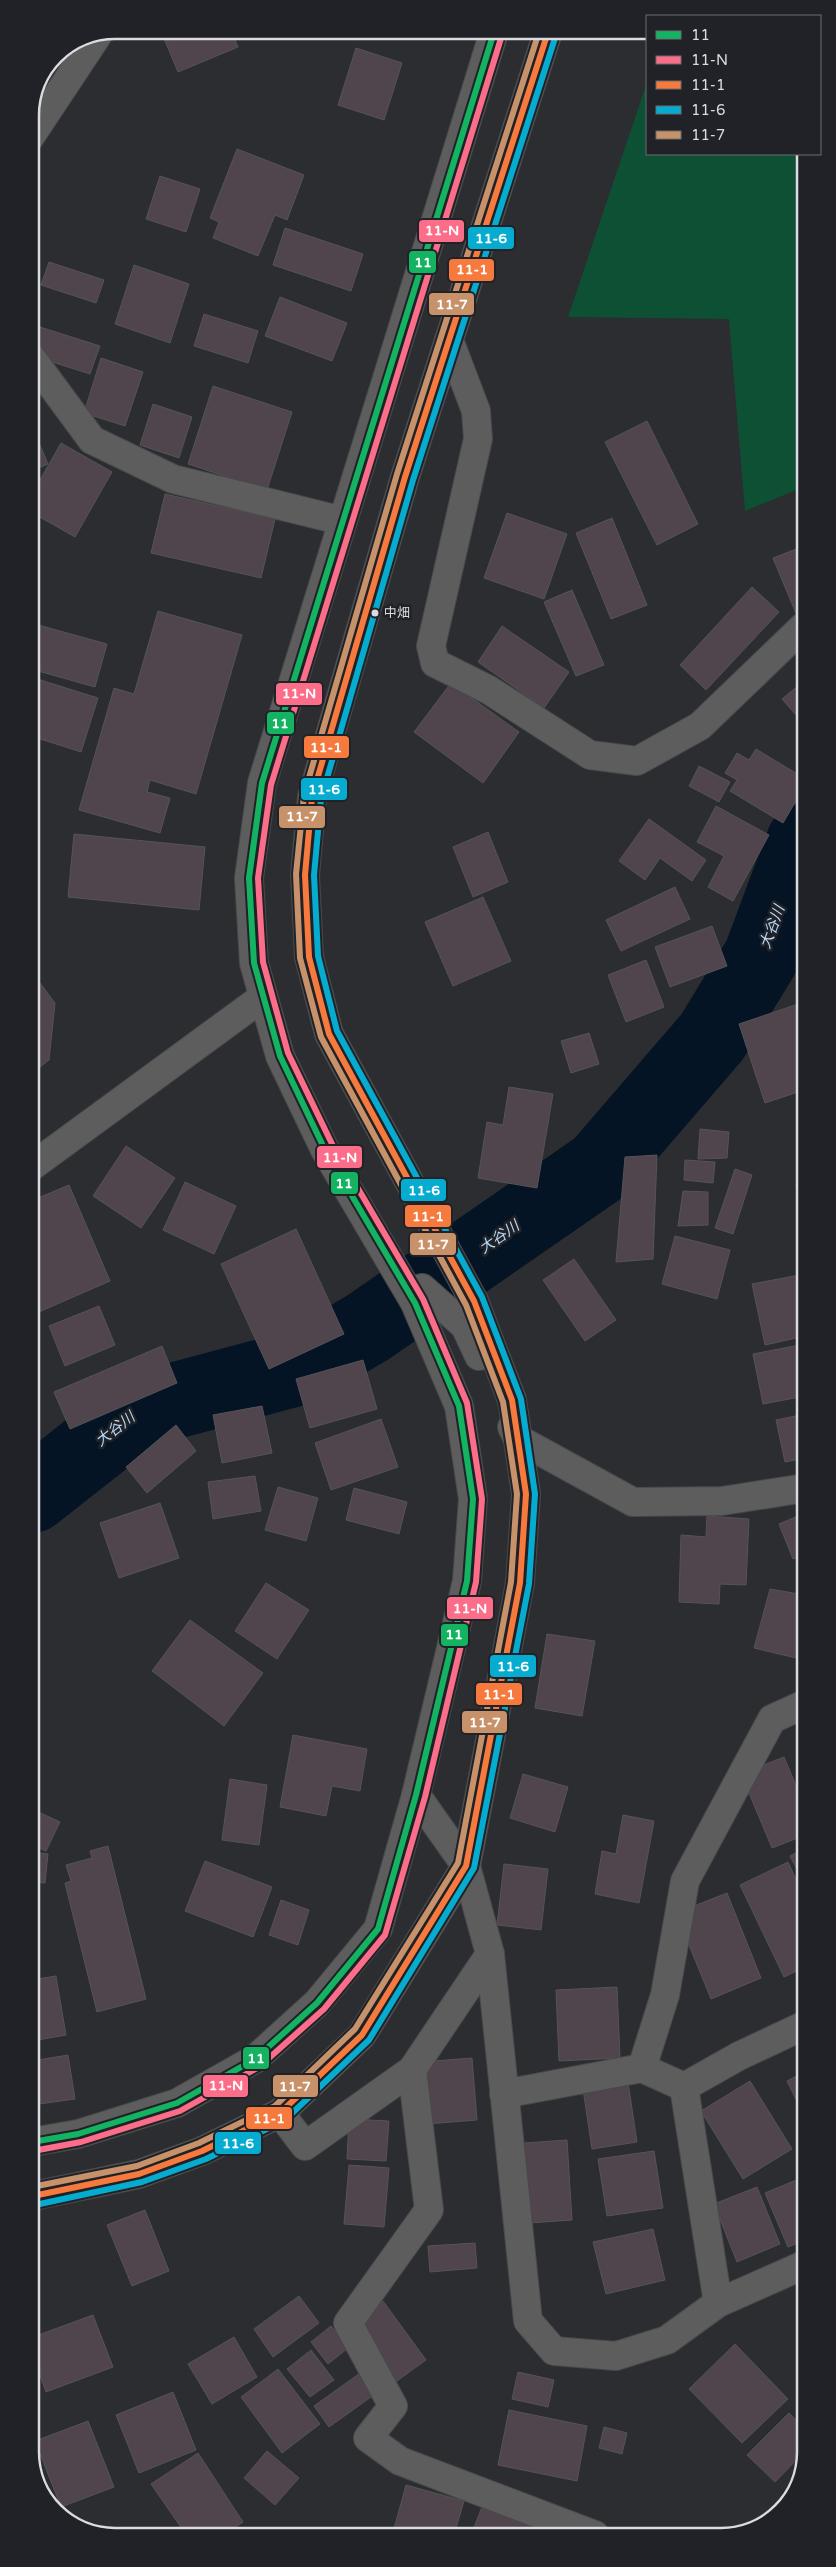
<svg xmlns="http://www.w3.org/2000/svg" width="836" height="2567" viewBox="0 0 836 2567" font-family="'Varela Round','Noto Sans JP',sans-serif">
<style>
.green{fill:#0d5033}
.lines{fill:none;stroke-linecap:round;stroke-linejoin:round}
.river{stroke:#041424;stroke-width:76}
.building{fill:#50444d;stroke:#555456}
.minor-casing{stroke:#48494b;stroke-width:30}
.minor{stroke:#5d5d5d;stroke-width:28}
.bus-1-casing{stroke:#202227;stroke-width:10}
.bus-2-casing{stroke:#202227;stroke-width:10}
.bus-3-casing{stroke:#202227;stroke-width:10}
.bus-4-casing{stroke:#202227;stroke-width:10}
.bus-5-casing{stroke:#202227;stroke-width:10}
.bus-1{stroke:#13b361;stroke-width:6}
.bus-2{stroke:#fb6d88;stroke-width:6}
.bus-3{stroke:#f6793e;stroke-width:6}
.bus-4{stroke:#06acd0;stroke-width:6}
.bus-5{stroke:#c7916a;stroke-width:6}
.bus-dot{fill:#dadcdf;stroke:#202227;stroke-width:2}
.labels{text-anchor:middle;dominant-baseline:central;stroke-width:5;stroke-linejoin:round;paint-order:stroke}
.bus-label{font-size:13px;fill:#dadcdf;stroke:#202227;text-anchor:start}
.water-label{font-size:15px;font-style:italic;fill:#b7d9f8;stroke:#202227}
.rim{fill:none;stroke:#dadcdf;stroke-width:2.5}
.line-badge{stroke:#202227;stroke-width:2}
.badge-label{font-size:14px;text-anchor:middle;font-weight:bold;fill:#fff}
</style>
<rect width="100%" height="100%" fill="#2b2d30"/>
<polygon class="green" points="647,82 647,154 803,154 804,487 745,511 729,319 568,317"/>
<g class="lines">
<polyline class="river" points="32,1495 140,1410 300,1367 367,1328 600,1167 712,1037 761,957 804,842"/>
</g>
<g class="building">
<polygon points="233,35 238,47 178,72 163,36"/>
<polygon points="356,48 402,63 384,120 338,105"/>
<polygon points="237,149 304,175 287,220 275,215 258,256 213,238 219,222 210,218"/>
<polygon points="160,176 200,189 186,232 146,219"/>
<polygon points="285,228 363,254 351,291 273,265"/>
<polygon points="49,262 104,280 96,303 41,285"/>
<polygon points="134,265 189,284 170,343 115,324"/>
<polygon points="280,297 347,323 332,361 265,336"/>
<polygon points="204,314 258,331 248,363 194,346"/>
<polygon points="40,327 100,346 90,374 30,355"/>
<polygon points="101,358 143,372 125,426 84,413"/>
<polygon points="213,386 292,412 267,490 188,464"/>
<polygon points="153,404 192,417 179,458 140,445"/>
<polygon points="647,421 698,524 657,545 605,442"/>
<polygon points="31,424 48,464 31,471 36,484 31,486"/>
<polygon points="61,443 112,472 75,537 31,512 31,496"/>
<polygon points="165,494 275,519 261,578 151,553"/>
<polygon points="507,513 567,534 544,599 484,578"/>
<polygon points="612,518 647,605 611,619 576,533"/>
<polygon points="804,546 804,613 797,616 773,558"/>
<polygon points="752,587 779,612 706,690 680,665"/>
<polygon points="572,590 604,665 576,676 544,602"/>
<polygon points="158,611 242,635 196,794 150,780 147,792 170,798 160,833 79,810 114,688 134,694"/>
<polygon points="31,623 107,644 95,687 31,669"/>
<polygon points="502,626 569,672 544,708 478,662"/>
<polygon points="31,677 98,698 81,752 31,736"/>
<polygon points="804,681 804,724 782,699"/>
<polygon points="451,683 519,732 483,783 414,732"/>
<polygon points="756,749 804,778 804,787 783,823 730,791 737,780 725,773 737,753 749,760"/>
<polygon points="699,766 730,782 719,802 689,786"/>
<polygon points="716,806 769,835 733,901 708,887 724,856 697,842"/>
<polygon points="649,819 706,860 692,881 660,858 645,880 619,861"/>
<polygon points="488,832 508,882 473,897 453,847"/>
<polygon points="74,834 205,847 199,910 68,897"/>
<polygon points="675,887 690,919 621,951 606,920"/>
<polygon points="483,897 511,961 453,986 425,922"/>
<polygon points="712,926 727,966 670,987 655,947"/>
<polygon points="797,932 804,932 804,968 798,968"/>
<polygon points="646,960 664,1007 626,1022 608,975"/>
<polygon points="31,971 55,1003 49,1060 31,1074"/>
<polygon points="804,1002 804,1090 765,1103 739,1024"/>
<polygon points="589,1033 599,1064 571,1073 561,1041"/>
<polygon points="509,1087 553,1094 537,1188 478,1178 487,1122 503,1125"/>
<polygon points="700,1129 729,1132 727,1158 698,1159"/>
<polygon points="804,1138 804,1188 796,1186"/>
<polygon points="126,1146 175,1178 141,1228 93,1196"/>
<polygon points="657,1155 653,1259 616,1262 625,1157"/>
<polygon points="685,1160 715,1162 713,1183 684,1180"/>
<polygon points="735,1169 752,1175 733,1234 715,1228"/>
<polygon points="185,1182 236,1206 214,1254 163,1230"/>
<polygon points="69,1185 110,1281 32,1315 31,1201"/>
<polygon points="683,1191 708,1192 708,1225 678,1226"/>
<polygon points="296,1229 344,1334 269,1369 221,1264"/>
<polygon points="803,1231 805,1231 805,1257 801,1257"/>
<polygon points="675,1236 730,1250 717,1299 662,1284"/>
<polygon points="574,1259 616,1320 585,1341 543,1280"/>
<polygon points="805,1274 805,1336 765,1345 752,1284"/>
<polygon points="99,1306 115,1345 65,1366 49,1326"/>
<polygon points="805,1344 805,1396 763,1404 753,1354"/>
<polygon points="162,1346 177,1383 70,1429 54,1392"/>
<polygon points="363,1360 377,1409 310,1428 296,1379"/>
<polygon points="262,1406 272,1453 222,1463 213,1415"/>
<polygon points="805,1414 805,1458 785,1462 776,1420"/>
<polygon points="381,1419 398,1467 331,1490 315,1443"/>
<polygon points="176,1425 196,1451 147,1493 126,1467"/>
<polygon points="255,1476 261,1511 213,1519 208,1482"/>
<polygon points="278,1487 318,1498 306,1541 265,1530"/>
<polygon points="354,1488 407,1502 399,1534 346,1520"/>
<polygon points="160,1503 179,1558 119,1578 100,1523"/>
<polygon points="805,1513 805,1554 793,1559 779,1524"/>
<polygon points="707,1516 749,1519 746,1585 720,1584 719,1604 679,1602 681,1535 706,1537"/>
<polygon points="266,1583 309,1610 277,1659 235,1631"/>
<polygon points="770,1589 805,1595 805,1636 802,1635 796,1658 754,1648"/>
<polygon points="190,1620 263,1673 224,1726 152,1671"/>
<polygon points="547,1634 595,1641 582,1716 535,1708"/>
<polygon points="293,1735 367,1749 360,1791 332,1786 326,1816 280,1807"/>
<polygon points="784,1757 805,1807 805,1835 772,1848 741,1774"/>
<polygon points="523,1774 568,1787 555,1832 510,1818"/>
<polygon points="230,1779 267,1785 259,1845 222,1840"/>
<polygon points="32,1809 60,1822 46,1851 32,1845"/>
<polygon points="623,1815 654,1821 639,1903 595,1894 602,1851 616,1854"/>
<polygon points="108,1846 146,1999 97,2012 65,1883 71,1881 66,1865 92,1858 90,1851"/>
<polygon points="805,1848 805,1885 790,1856"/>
<polygon points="32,1852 48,1854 45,1883 32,1882"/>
<polygon points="205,1861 272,1887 253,1937 185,1911"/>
<polygon points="788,1862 805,1899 805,1967 784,1977 740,1885"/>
<polygon points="504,1864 548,1869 541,1930 497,1925"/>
<polygon points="727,1893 761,1978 711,1999 676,1913"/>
<polygon points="281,1900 309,1910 298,1945 269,1935"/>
<polygon points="56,1976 66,2035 32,2041 32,1980"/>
<polygon points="617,1987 620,2058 559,2061 556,1990"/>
<polygon points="68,2055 75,2099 32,2105 32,2061"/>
<polygon points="472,2058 477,2120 426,2124 421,2062"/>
<polygon points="806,2071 806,2120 787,2081"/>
<polygon points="750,2081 792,2149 743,2179 701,2111"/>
<polygon points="628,2082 637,2142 592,2149 583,2089"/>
<polygon points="349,2119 389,2121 386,2161 347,2159"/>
<polygon points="567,2140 572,2220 529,2223 524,2143"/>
<polygon points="654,2151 663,2208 607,2216 598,2159"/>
<polygon points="349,2165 389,2168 384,2227 344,2224"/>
<polygon points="806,2176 806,2240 788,2247 765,2193"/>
<polygon points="757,2187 780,2244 737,2262 714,2204"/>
<polygon points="145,2210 169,2271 132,2286 107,2225"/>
<polygon points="653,2229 665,2280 606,2294 593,2242"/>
<polygon points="475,2243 477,2268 430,2272 428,2246"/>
<polygon points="299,2296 319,2323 273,2357 254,2329"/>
<polygon points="383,2301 426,2360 394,2383 351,2325"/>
<polygon points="93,2315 113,2367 46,2392 33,2355 33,2337"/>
<polygon points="331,2326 348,2348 328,2364 311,2342"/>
<polygon points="234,2337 257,2377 212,2404 188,2364"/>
<polygon points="735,2344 788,2399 742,2443 689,2389"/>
<polygon points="311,2350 334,2380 310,2397 287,2369"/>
<polygon points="278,2369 320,2424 282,2453 241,2397"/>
<polygon points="363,2371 378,2392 329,2427 314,2406"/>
<polygon points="518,2372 554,2380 548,2407 512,2399"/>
<polygon points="173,2392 196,2450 139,2473 116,2415"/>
<polygon points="509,2410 587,2426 577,2481 498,2465"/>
<polygon points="789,2413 806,2430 806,2450 775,2482 747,2455"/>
<polygon points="88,2421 114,2487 61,2507 35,2441"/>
<polygon points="604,2427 627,2433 622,2454 599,2448"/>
<polygon points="267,2451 299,2478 275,2505 244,2478"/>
<polygon points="198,2453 243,2522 222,2536 187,2536 151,2484"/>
<polygon points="406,2485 464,2501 454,2535 392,2536"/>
<polygon points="482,2507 547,2533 546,2535 471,2535"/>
</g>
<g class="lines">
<defs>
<g id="minor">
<polyline points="30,137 97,36"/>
<polyline points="449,340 476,411 478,439 431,646 435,663 489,690 590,755 637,761 700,726 804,626"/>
<polyline points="30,356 92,440 173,479 343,521"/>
<polyline points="31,1167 263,997"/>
<polyline points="422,1288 465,1326 479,1356"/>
<polyline points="512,1427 518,1439 633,1502 722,1501 805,1488"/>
<polyline points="416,1795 466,1866 490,1954 528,2321 554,2351 616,2356 667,2340 718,2303 806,2264"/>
<polyline points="642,2068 665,1995 685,1881 772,1719 805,1704"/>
<polyline points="412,2070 429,2210 348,2323 393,2406 368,2438 400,2461 595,2535"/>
<polyline points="504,2094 642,2068 684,2087"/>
<polyline points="280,2113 305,2146 412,2070 490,1954"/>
<polyline points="32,2142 78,2134 177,2103 255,2059 317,2003 378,1929 416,1795 467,1581 473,1499 459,1406 415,1303 325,1150 280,1056 254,963 249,878 262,783 494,32"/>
<polyline points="33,2196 139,2174 202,2151 280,2113 362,2035 466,1866 520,1583 526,1494 512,1400 474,1301 329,1034 309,957 305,875 312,797 405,477 548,32"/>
<polyline points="718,2303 684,2087 739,2056 805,2025"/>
</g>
</defs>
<use href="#minor" class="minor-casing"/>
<use href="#minor" class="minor"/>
<defs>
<polyline id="bus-1" points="32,2142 78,2134 177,2103 255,2059 317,2003 378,1929 416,1795 467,1581 473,1499 459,1406 415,1303 325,1150 280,1056 254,963 249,878 262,783 494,32"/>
<polyline id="bus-2" points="33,2151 81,2142 180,2111 259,2067 324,2009 385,1935 425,1797 476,1582 482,1499 467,1403 423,1299 333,1146 288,1053 263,962 258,878 271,785 502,35"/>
<polyline id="bus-3" points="33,2196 139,2174 202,2151 280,2113 362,2035 466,1866 520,1583 526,1494 512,1400 474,1301 329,1034 309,957 305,875 312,797 405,477 548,32"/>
<polyline id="bus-4" points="35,2205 142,2182 206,2159 285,2120 369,2040 474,1868 529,1584 535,1494 521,1399 482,1297 337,1031 318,956 314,875 321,799 413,480 556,35"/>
<polyline id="bus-5" points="32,2187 137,2166 199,2143 275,2106 355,2029 458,1863 511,1582 517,1494 503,1402 466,1305 321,1037 300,958 296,874 304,795 397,474 539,32"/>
</defs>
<use href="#bus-1" class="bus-1-casing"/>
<use href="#bus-2" class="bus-2-casing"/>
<use href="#bus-3" class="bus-3-casing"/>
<use href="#bus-4" class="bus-4-casing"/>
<use href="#bus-5" class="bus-5-casing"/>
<use href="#bus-1" class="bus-1"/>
<use href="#bus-2" class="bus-2"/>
<use href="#bus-3" class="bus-3"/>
<use href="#bus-4" class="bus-4"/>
<use href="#bus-5" class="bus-5"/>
</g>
<circle class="bus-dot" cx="375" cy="613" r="4.5"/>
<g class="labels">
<g class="bus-label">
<text x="384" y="613">中畑</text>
</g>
<g class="water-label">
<text transform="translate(772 927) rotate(-70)">大谷川</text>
<text transform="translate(499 1237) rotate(-35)">大谷川</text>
<text transform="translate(115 1429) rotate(-38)">大谷川</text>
</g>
</g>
<path d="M0 0H836V2567H0ZM115 39H721A76 76 0 0 1 797 115V2452A76 76 0 0 1 721 2528H115A76 76 0 0 1 39 2452V115A76 76 0 0 1 115 39Z" fill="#202227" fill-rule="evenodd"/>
<path class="rim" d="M115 39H721A76 76 0 0 1 797 115V2452A76 76 0 0 1 721 2528H115A76 76 0 0 1 39 2452V115A76 76 0 0 1 115 39Z"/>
<g class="line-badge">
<rect x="418" y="219" width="47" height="24" rx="5" fill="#fb6d88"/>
<rect x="467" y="226" width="48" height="24" rx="5" fill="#06acd0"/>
<rect x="408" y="250" width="29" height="24" rx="5" fill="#13b361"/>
<rect x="448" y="258" width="47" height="24" rx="5" fill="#f6793e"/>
<rect x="428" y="292" width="47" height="24" rx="5" fill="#c7916a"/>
<rect x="275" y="682" width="48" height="24" rx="5" fill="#fb6d88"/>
<rect x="266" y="711" width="29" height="24" rx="5" fill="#13b361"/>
<rect x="303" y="735" width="47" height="24" rx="5" fill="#f6793e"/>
<rect x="300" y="777" width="48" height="24" rx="5" fill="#06acd0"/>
<rect x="278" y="805" width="48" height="24" rx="5" fill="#c7916a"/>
<rect x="316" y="1145" width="47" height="24" rx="5" fill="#fb6d88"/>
<rect x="330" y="1171" width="29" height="24" rx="5" fill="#13b361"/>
<rect x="400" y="1178" width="47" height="24" rx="5" fill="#06acd0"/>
<rect x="404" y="1204" width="48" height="24" rx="5" fill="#f6793e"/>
<rect x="409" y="1232" width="48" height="24" rx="5" fill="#c7916a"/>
<rect x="446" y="1596" width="48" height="24" rx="5" fill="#fb6d88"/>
<rect x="440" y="1623" width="29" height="24" rx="5" fill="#13b361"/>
<rect x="489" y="1654" width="48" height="24" rx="5" fill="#06acd0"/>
<rect x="475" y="1682" width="48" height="24" rx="5" fill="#f6793e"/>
<rect x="461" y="1710" width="47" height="24" rx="5" fill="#c7916a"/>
<rect x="242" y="2046" width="28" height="24" rx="5" fill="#13b361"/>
<rect x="202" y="2074" width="47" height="24" rx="5" fill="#fb6d88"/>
<rect x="272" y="2074" width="47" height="24" rx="5" fill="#c7916a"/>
<rect x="245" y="2106" width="48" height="24" rx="5" fill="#f6793e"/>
<rect x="214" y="2131" width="48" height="24" rx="5" fill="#06acd0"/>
</g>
<g class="badge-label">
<text x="442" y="235">11-N</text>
<text x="491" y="243">11-6</text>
<text x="423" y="267">11</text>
<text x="472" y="274">11-1</text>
<text x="452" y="309">11-7</text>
<text x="299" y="698">11-N</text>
<text x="280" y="728">11</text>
<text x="326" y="752">11-1</text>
<text x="324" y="794">11-6</text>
<text x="302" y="821">11-7</text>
<text x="340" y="1162">11-N</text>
<text x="344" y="1188">11</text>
<text x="424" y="1195">11-6</text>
<text x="428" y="1221">11-1</text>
<text x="433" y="1249">11-7</text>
<text x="470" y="1613">11-N</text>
<text x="454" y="1639">11</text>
<text x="513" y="1671">11-6</text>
<text x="499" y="1699">11-1</text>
<text x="485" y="1727">11-7</text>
<text x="256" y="2063">11</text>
<text x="226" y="2090">11-N</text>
<text x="295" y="2091">11-7</text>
<text x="269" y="2123">11-1</text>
<text x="238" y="2148">11-6</text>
</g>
<rect x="646" y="15" width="175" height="140" fill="#202227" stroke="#6a6c71"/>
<rect x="656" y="31" width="25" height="8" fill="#13b361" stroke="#6a6c71"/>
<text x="691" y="40" font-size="15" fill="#dadcdf">11</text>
<rect x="656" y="56" width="25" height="8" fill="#fb6d88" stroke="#6a6c71"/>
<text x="691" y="65" font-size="15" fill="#dadcdf">11-N</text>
<rect x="656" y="81" width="25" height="8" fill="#f6793e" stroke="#6a6c71"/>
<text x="691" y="90" font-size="15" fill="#dadcdf">11-1</text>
<rect x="656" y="106" width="25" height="8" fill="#06acd0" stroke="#6a6c71"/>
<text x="691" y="115" font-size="15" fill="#dadcdf">11-6</text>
<rect x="656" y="131" width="25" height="8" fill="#c7916a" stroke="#6a6c71"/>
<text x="691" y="140" font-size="15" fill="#dadcdf">11-7</text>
</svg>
